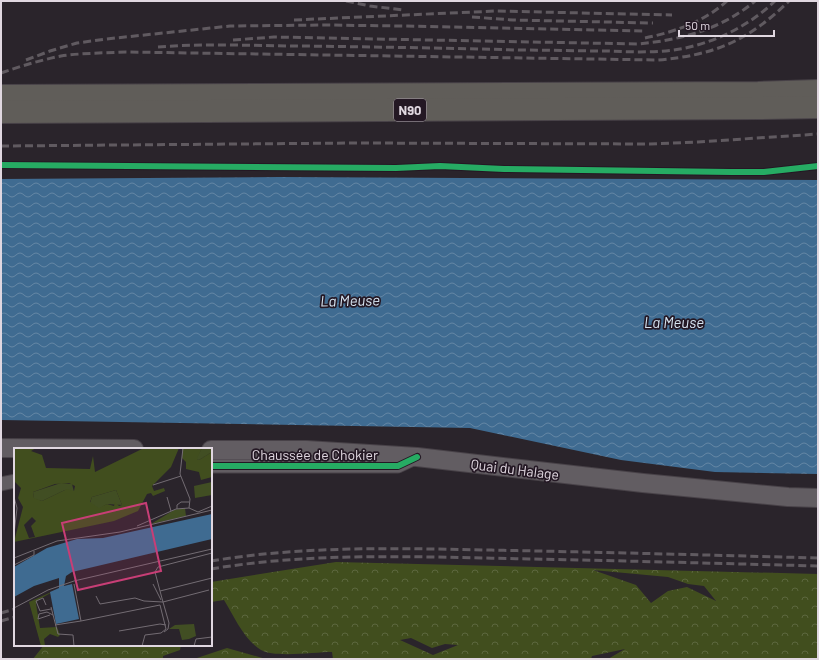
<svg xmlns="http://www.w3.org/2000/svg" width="819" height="660" viewBox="0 0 819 660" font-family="Barlow,sans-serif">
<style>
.forest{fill:url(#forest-crowns);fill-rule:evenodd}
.water{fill:url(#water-waves)}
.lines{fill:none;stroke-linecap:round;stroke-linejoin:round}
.street-casing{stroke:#484248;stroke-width:15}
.secondary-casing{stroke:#484248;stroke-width:20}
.highway-casing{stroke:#484248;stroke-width:24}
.street{stroke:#625d62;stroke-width:13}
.secondary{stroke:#625d62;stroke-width:18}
.highway{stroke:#605d59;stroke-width:22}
.rail{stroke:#605a60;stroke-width:3;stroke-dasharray:8 4;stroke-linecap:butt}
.cycleway-casing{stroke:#241824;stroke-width:8}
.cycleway{stroke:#26ab63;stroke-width:6}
.labels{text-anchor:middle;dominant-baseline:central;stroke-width:3.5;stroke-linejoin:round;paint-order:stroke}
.shield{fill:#241824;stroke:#a89ea8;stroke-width:1}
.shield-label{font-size:13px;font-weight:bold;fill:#e0d7e0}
.street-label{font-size:14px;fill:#e0d7e0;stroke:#241824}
.water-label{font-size:15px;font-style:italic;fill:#d7e5f2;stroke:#241824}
.inset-road{fill:none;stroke:#736c73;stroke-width:1}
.view{fill:#c83e76;fill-opacity:0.15;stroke:#c83e76;stroke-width:2}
.inset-edge{fill:none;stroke:#e0d7e0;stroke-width:2}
</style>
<defs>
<pattern id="forest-crowns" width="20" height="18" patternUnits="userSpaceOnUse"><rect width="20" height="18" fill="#414e1e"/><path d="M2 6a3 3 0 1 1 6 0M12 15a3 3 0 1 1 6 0" fill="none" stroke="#5c673e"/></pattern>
<pattern id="water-waves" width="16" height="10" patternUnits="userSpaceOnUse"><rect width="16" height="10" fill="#3f6b91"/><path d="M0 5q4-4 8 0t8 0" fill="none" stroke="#6486a5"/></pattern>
</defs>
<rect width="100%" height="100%" fill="#2a242b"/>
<g class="forest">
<path d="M336,562l482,12v85h-210l17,-10 -33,7 -1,3h-258l-1,-7c-17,0 -58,6 -71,-2 -17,-10 -27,-34 -37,-50l-13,2v-20zM593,570l75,7 20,7 16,2 12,15 -29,-14 -19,4 -17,12 -15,-18zM411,638l21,10 13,-4 13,1 -25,10 -33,-15z"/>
<polygon points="44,645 181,645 180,650 163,656 163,659 33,659"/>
<polygon points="227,648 266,659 194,659"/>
</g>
<polygon class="water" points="280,177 818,180 818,474 715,472 621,460 470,428 1,420 1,179"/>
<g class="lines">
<defs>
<g id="street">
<polyline points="211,466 398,466 415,458"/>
<polyline points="1,484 15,481"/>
</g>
<g id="secondary">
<polyline points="1,448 134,449"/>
<polyline points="211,450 306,450 417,457 643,483 788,497 818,498"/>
</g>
<g id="highway">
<polyline points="1,96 758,93 818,91"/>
<polyline points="1,112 759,108 818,107"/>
</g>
</defs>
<use href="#street" class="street-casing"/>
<use href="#secondary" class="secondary-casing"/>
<use href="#highway" class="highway-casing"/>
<use href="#street" class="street"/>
<use href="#secondary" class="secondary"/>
<use href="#highway" class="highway"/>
<g class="rail">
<polyline points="346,1 370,6 403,10"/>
<polyline points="472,17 513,20 653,23"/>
<polyline points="294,20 496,11 672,15"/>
<path d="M645,38c29,-6 59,-16 82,-37"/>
<path d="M233,40l41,-3 364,7c43,-4 84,-15 117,-43"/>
<path d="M158,47c48,-4 97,-1 145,-1 72,1 144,2 215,4 30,0 60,1 89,1 24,1 49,2 73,-2 34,-6 69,-23 95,-48"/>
<polyline points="26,60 50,51 77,43 106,39 230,26 325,25 402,26 643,31"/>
<path d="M1,73c20,-7 40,-13 60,-17 21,-3 43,-3 65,-4l532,8c57,-5 90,-19 131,-59"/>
<polyline points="1,146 357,143 650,144 698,142 818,134"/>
<path d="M211,561c90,-15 183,-13 274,-11 111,2 222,5 333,8"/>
<path d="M211,569c89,-15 181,-13 271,-11 112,2 224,5 336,8"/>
<polyline points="1,613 15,609"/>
<polyline points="1,621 15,617"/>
</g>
<defs>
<g id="cycleway">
<polyline points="1,165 396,168 440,166 504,169 731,172 764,172 818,166"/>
<polyline points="211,466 398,466 417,457"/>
</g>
</defs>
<use href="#cycleway" class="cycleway-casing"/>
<use href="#cycleway" class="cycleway"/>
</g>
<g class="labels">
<rect class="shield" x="394" y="99" width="32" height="22" rx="3"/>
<g class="shield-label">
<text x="410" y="110">N90</text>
</g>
<g class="street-label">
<text x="315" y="454">Chaussée de Chokier</text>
<text transform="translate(515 469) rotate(7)">Quai du Halage</text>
</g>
<g class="water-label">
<text transform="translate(350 300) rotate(-1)">La Meuse</text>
<text x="674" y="322">La Meuse</text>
</g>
</g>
<g transform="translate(14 448)">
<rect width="198" height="198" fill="#2a242b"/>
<path d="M188,0h10v4l-13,8 -3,-1zM47,35l11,1 2,8 -9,-2 -23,11 -8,-2 -1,-7zM102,42l6,15 -15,-1 -8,5 -9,-6 2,-6zM171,60l1,8 -35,8 23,-14zM180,176l2,12 -7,3 -7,1 -3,-11h-10l6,-4z" fill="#414e23"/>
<path d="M0,0h22l-5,3 11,4 4,13 44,1 3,-13 2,16 49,-24h35l-8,19 -19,19 2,5 10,-3 1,3 -12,5 -2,-3 -4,1 -9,17 -24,10 -100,21 9,-35 -5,-9 3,-10 -7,-7zM55,35l6,3 -1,5 -7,-2 -25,12 -8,-3 -1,-6 22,-8zM102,42l6,15 -3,1 -4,-4 -1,4 -7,-2 -8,4 -9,-6 2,-5zM18,69l4,4 -5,5 4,11 -6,1 -5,-13zM168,0h20l-5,11 2,1 13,-8v25l-11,3 -2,-8 -13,-3v-7l-4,-4zM44,141l-20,11 -2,4 4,24 17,-1 3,8 -2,2 -8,-3 -6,5 1,7h-4l-12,-44z" fill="#414e1e" fill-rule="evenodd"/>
<path d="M198,34v13l-17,3 -1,-12z" fill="#414e23"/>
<path d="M198,66v25l-140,33 -6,4 -2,10 8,-2 7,35 -23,5 -6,-32 9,-4v-10l-25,8 -20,11v-30l33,-19 30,-9 26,-1z" fill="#3f6b91"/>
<path class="inset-road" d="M169,0l-3,26 10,25 -1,9M139,37l28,-9M0,49l3,11 -3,26M153,49l4,14M163,61v-4l4,-3h8M123,78l39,-17 13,-1 9,4 14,-6M0,110l43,-17 63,-9 92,-22M0,117l20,-10v-4M139,136l8,16M195,142l-46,12 -3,-11 52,-13M146,143l-5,-19 3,-5 54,-14M82,148l4,8 35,-6 9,3 19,1 6,21 -1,6 -4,3M32,157l-3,-7 -7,3 4,10 11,-2M37,159l7,27 15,1 1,11M0,160l34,-18 26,-9 138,-32M36,167l-12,4 1,-5 8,-2 6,3M67,173l79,-16 6,24 -5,4 -16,2 -3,11M41,177l26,-4 -7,-37M105,183l41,-7 6,1M101,198h62M180,198l2,-7 16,-2"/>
<path class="view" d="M132,55l15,68 -83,19 -16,-67z"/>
<rect width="198" height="198" class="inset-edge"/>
</g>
<rect width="819" height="660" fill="none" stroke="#e0d7e0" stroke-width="4"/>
<path d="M679 30v6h95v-6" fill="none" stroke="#e0d7e0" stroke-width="2"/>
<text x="685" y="30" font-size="12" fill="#e0d7e0" stroke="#241824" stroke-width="3" paint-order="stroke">50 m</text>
</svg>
